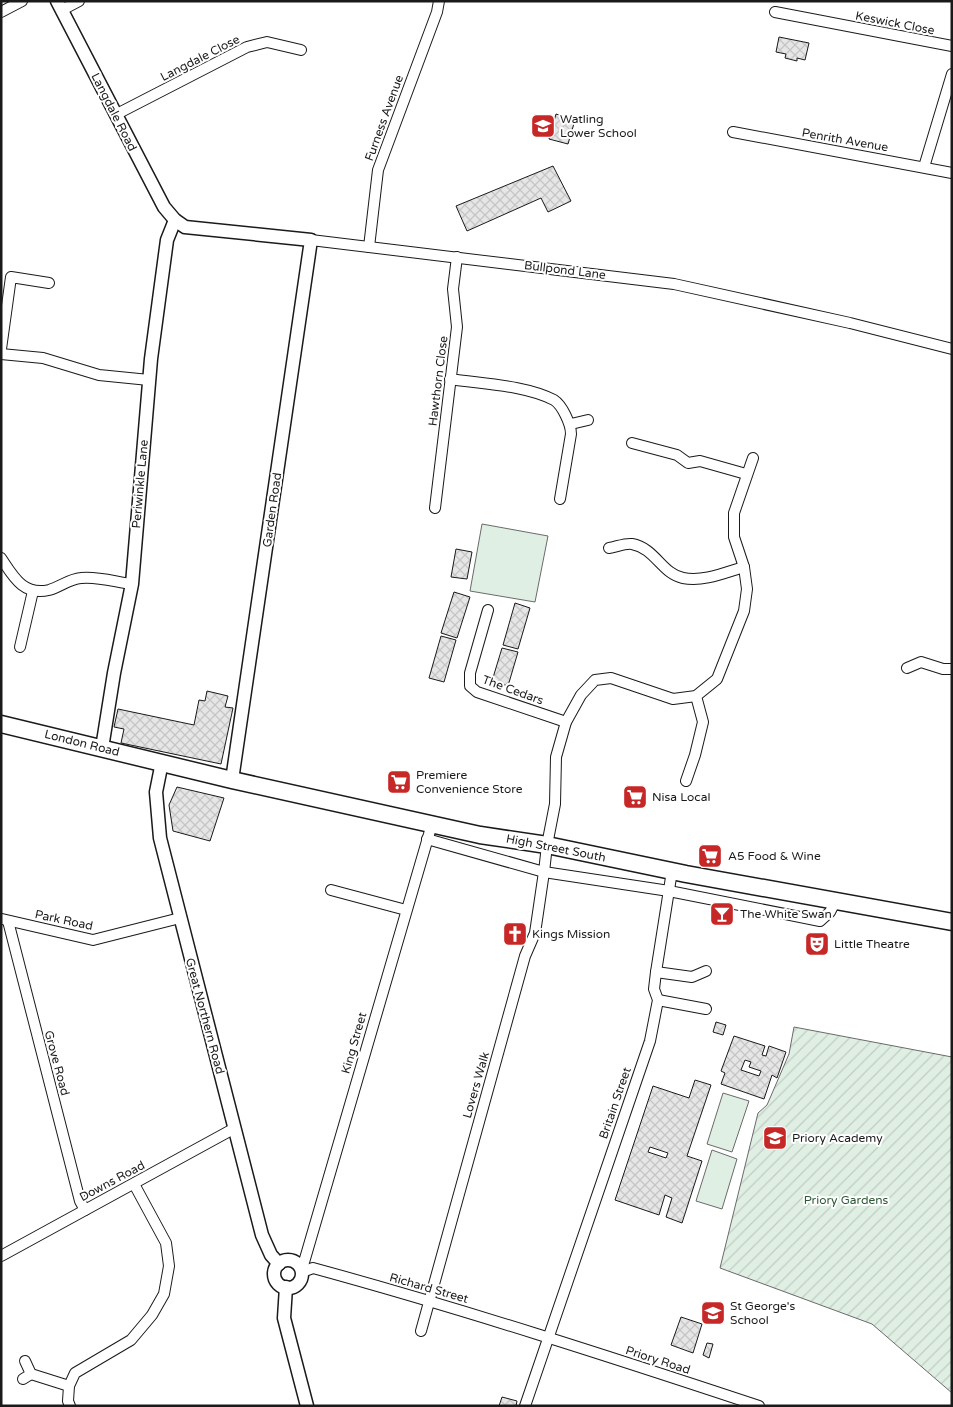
<svg xmlns="http://www.w3.org/2000/svg" width="953" height="1407" viewBox="0 0 953 1407" font-family="'Varela Round',sans-serif">
<style>
.grass{fill:#e0efe3;stroke:#6a6a6a}
.garden{fill:url(#garden-furrows);stroke:#6a6a6a}
.building{fill:url(#building-cross-hatch);stroke:#1a1a1a;fill-rule:evenodd}
.lines{fill:none;stroke-linecap:round;stroke-linejoin:round}
.minor-casing{stroke:#1a1a1a;stroke-width:12}
.tertiary-casing{stroke:#1a1a1a;stroke-width:15}
.primary-casing{stroke:#1a1a1a;stroke-width:19}
.minor{stroke:#fff;stroke-width:10}
.tertiary{stroke:#fff;stroke-width:12}
.primary{stroke:#fff;stroke-width:16}
.labels{text-anchor:middle;dominant-baseline:central;stroke-width:4;stroke-linejoin:round;paint-order:stroke}
.street-label{font-size:12px;fill:#1a1a1a;stroke:#fff}
.poi-label{font-size:12px;fill:#1a1a1a;stroke:#fff;text-anchor:start}
.park-label{font-size:12px;fill:#2b5a34;stroke:#fff}
</style>
<defs>
<pattern id="garden-furrows" width="10" height="10" patternUnits="userSpaceOnUse" patternTransform="scale(1.25)"><rect width="10" height="10" fill="#e0efe3"/><path d="M-1 1l2-2M0 10L10 0M9 11l2-2" fill="none" stroke="#c0ccc2"/></pattern>
<pattern id="building-cross-hatch" width="8" height="8" patternUnits="userSpaceOnUse" patternTransform="scale(1.25)"><rect width="8" height="8" fill="#e6e6e6"/><path d="M0 0l8 8M0 8l8-8" fill="none" stroke="#c5c5c5"/></pattern>
</defs>
<rect width="100%" height="100%" fill="#fff"/>
<g class="grass">
<polygon points="482,524 548,536 535,602 470,591"/>
<polygon points="723,1093 749,1101 732,1152 707,1144"/>
<polygon points="712,1150 737,1159 722,1209 696,1201"/>
</g>
<polygon class="garden" points="794,1027 952,1057 952,1393 872,1324 720,1268 758,1113 767,1105 789,1054"/>
<g class="building">
<polygon points="779,37 809,43 805,60 797,58 797,61 785,58 786,54 776,52"/>
<polygon points="556,114 575,120 568,144 549,139"/>
<polygon points="553,166 571,201 548,212 541,198 467,231 456,206"/>
<polygon points="456,549 472,552 467,579 451,577"/>
<polygon points="454,592 470,597 457,638 441,633"/>
<polygon points="515,603 530,608 518,649 503,645"/>
<polygon points="441,636 456,640 444,682 429,678"/>
<polygon points="502,648 518,652 508,686 492,681"/>
<polygon points="207,691 228,696 225,707 233,708 221,764 121,743 124,729 114,727 118,709 194,725 199,700 205,701"/>
<polygon points="177,787 224,798 210,841 173,831 169,805"/>
<polygon points="716,1022 726,1025 723,1035 713,1032"/>
<path d="M734,1036l31,10 -3,9 4,1 3,-10 17,6 -9,26 -5,-3 -8,24 -43,-15 4,-11 -4,-2zM745,1060l6,2 -2,5 12,4 -2,5 -18,-6z"/>
<path d="M695,1080l16,5 -24,71 15,5 -20,62 -16,-6 6,-19 -7,-3 -6,20 -44,-15 38,-114 36,12zM650,1147l18,6 -2,5 -18,-6z"/>
<polygon points="681,1317 702,1324 693,1353 671,1345"/>
<polygon points="707,1343 713,1344 709,1358 703,1355"/>
<polygon points="502,1397 517,1401 516,1406 499,1406"/>
</g>
<g class="lines">
<defs>
<g id="minor">
<polyline points="62,10 79,1"/>
<polyline points="1,12 22,1"/>
<polyline points="775,12 952,46"/>
<polyline points="115,115 247,47 267,42 301,50"/>
<polyline points="733,132 952,173"/>
<polyline points="924,167 952,74"/>
<polyline points="311,240 674,284 850,323 952,349"/>
<polyline points="369,247 378,170 437,12 439,1"/>
<polyline points="1,349 11,277 49,283"/>
<polyline points="1,354 43,358 99,375 149,380"/>
<path d="M450,379c32,5 75,6 104,21 8,5 17,24 17,34l-11,65"/>
<polyline points="571,424 588,420"/>
<polyline points="632,443 677,455 688,463 700,461 746,474"/>
<polyline points="435,508 457,327 453,289 457,257"/>
<path d="M609,548c7,-1 16,-5 23,-4 23,4 30,30 51,34 20,4 41,-5 61,-11"/>
<path d="M1,558c12,18 22,38 48,32 11,-3 20,-11 32,-12 16,-2 35,4 51,6"/>
<polyline points="488,610 470,673 470,686 477,692 566,722"/>
<polyline points="20,647 33,591"/>
<polyline points="907,668 921,662 943,669 952,669"/>
<polyline points="686,781 695,755 703,722 696,696"/>
<polyline points="427,839 544,872 669,891 820,921 830,912 835,902"/>
<polyline points="331,890 406,910"/>
<polyline points="2,919 93,940 180,918"/>
<polyline points="8,921 80,1201 85,1210"/>
<polyline points="656,972 692,977 706,971"/>
<polyline points="658,1000 706,1009"/>
<polyline points="1,1256 235,1128"/>
<polyline points="302,1269 432,824"/>
<path d="M302,1272l11,-4c150,41 298,89 446,138"/>
<polyline points="421,1331 525,956 535,933 544,872 547,845 555,804 556,757 566,722 581,695 595,680 611,678 673,699 696,696 717,679 744,611 747,589 744,567 734,537 734,513 753,458"/>
<polyline points="31,1374 69,1386"/>
<polyline points="23,1379 31,1374 25,1361"/>
<polyline points="70,1406 68,1401 69,1386 75,1373 131,1340 152,1315 164,1294 169,1266 166,1243 134,1184"/>
<polyline points="525,1406 650,1041 658,1000 654,989 656,972 672,871"/>
</g>
<g id="tertiary">
<polyline points="57,1 164,207 175,220 185,227 311,240 232,780"/>
<polyline points="102,748 114,673 132,584 151,359 167,240 175,220"/>
<polyline points="162,762 156,792 160,838 262,1235 271,1255 279,1264"/>
<circle cx="288" cy="1274" r="14"/>
<polyline points="286,1287 284,1318 307,1406"/>
</g>
<polyline id="primary" points="1,724 232,780 480,835 547,845 686,874 952,922"/>
</defs>
<use href="#minor" class="minor-casing"/>
<use href="#tertiary" class="tertiary-casing"/>
<use href="#primary" class="primary-casing"/>
<use href="#minor" class="minor"/>
<use href="#tertiary" class="tertiary"/>
<use href="#primary" class="primary"/>
</g>
<defs>
<symbol id="school-square" viewBox="-11 -11 22 22"><rect x="-9" y="-9" width="18" height="18" rx="4" fill="#c62828" stroke="#fff"/><path d="M0-5L7-2L0 1L-7-2ZM-4 1L0 2.5L4 1V4Q0 6-4 4Z" fill="#fff"/></symbol>
<symbol id="supermarket-square" viewBox="-11 -11 22 22"><rect x="-9" y="-9" width="18" height="18" rx="4" fill="#c62828" stroke="#fff"/><path d="M-6-5.5h2.5l.6 2H6L4.5 2H-2.5L-4.4-4H-6ZM-1.5 3.2a1.3 1.3 0 1 0 .1 0ZM3 3.2a1.3 1.3 0 1 0 .1 0Z" fill="#fff"/></symbol>
<symbol id="bar-square" viewBox="-11 -11 22 22"><rect x="-9" y="-9" width="18" height="18" rx="4" fill="#c62828" stroke="#fff"/><path d="M-6-5H6L.8 .8V4.5H3.5V6h-7V4.5H-.8V.8Z" fill="#fff"/></symbol>
<symbol id="church-square" viewBox="-11 -11 22 22"><rect x="-9" y="-9" width="18" height="18" rx="4" fill="#c62828" stroke="#fff"/><path d="M-1.2-6h2.4v3.5h3.3v2.4h-3.3V6h-2.4V-.1h-3.3v-2.4h3.3Z" fill="#fff"/></symbol>
<symbol id="theatre-square" viewBox="-11 -11 22 22"><rect x="-9" y="-9" width="18" height="18" rx="4" fill="#c62828" stroke="#fff"/><path d="M-5-5.5Q0-4 5-5.5V0Q5 5 0 6Q-5 5-5 0ZM-3.3-2.5H-1v1.5H-3.3ZM1-2.5H3.3v1.5H1ZM-2.8 1Q0 5.5 2.8 1Z" fill="#fff"/></symbol>
</defs>
<g fill-rule="evenodd">
<use href="#school-square" x="529" y="112" width="28" height="28"/>
<use href="#supermarket-square" x="385" y="768" width="28" height="28"/>
<use href="#supermarket-square" x="621" y="783" width="28" height="28"/>
<use href="#supermarket-square" x="696" y="842" width="28" height="28"/>
<use href="#bar-square" x="708" y="900" width="28" height="28"/>
<use href="#church-square" x="501" y="920" width="28" height="28"/>
<use href="#theatre-square" x="803" y="930" width="28" height="28"/>
<use href="#school-square" x="761" y="1124" width="28" height="28"/>
<use href="#school-square" x="699" y="1299" width="28" height="28"/>
</g>
<g class="labels">
<g class="street-label">
<text transform="translate(895 23) rotate(11)">Keswick Close</text>
<text transform="translate(200 58) rotate(-27)">Langdale Close</text>
<text transform="translate(114 112) rotate(63)">Langdale Road</text>
<text transform="translate(384 118) rotate(-70)">Furness Avenue</text>
<text transform="translate(845 140) rotate(10)">Penrith Avenue</text>
<text transform="translate(565 270) rotate(7)">Bullpond Lane</text>
<text transform="translate(438 381) rotate(-83)">Hawthorn Close</text>
<text transform="translate(140 484) rotate(-85)">Periwinkle Lane</text>
<text transform="translate(272 510) rotate(-82)">Garden Road</text>
<text transform="translate(513 690) rotate(20)">The Cedars</text>
<text transform="translate(82 743) rotate(14)">London Road</text>
<text transform="translate(556 848) rotate(11)">High Street South</text>
<text transform="translate(64 920) rotate(12)">Park Road</text>
<text transform="translate(205 1016) rotate(75)">Great Northern Road</text>
<text transform="translate(354 1043) rotate(-74)">King Street</text>
<text transform="translate(57 1063) rotate(75)">Grove Road</text>
<text transform="translate(476 1085) rotate(-74)">Lovers Walk</text>
<text transform="translate(615 1103) rotate(-71)">Britain Street</text>
<text transform="translate(112 1181) rotate(-28)">Downs Road</text>
<text transform="translate(429 1288) rotate(16)">Richard Street</text>
<text transform="translate(658 1360) rotate(18)">Priory Road</text>
</g>
<g class="poi-label">
<text x="560" y="119">Watling<tspan x="560" dy="14">Lower School</tspan></text>
<text x="416" y="775">Premiere<tspan x="416" dy="14">Convenience Store</tspan></text>
<text x="652" y="797">Nisa Local</text>
<text x="728" y="856">A5 Food &amp; Wine</text>
<text x="740" y="914">The White Swan</text>
<text x="532" y="934">Kings Mission</text>
<text x="834" y="944">Little Theatre</text>
<text x="792" y="1138">Priory Academy</text>
<text x="730" y="1306">St George's<tspan x="730" dy="14">School</tspan></text>
</g>
<g class="park-label">
<text x="846" y="1200">Priory Gardens</text>
</g>
</g>
<rect width="953" height="1407" fill="none" stroke="#1a1a1a" stroke-width="5"/>
</svg>
